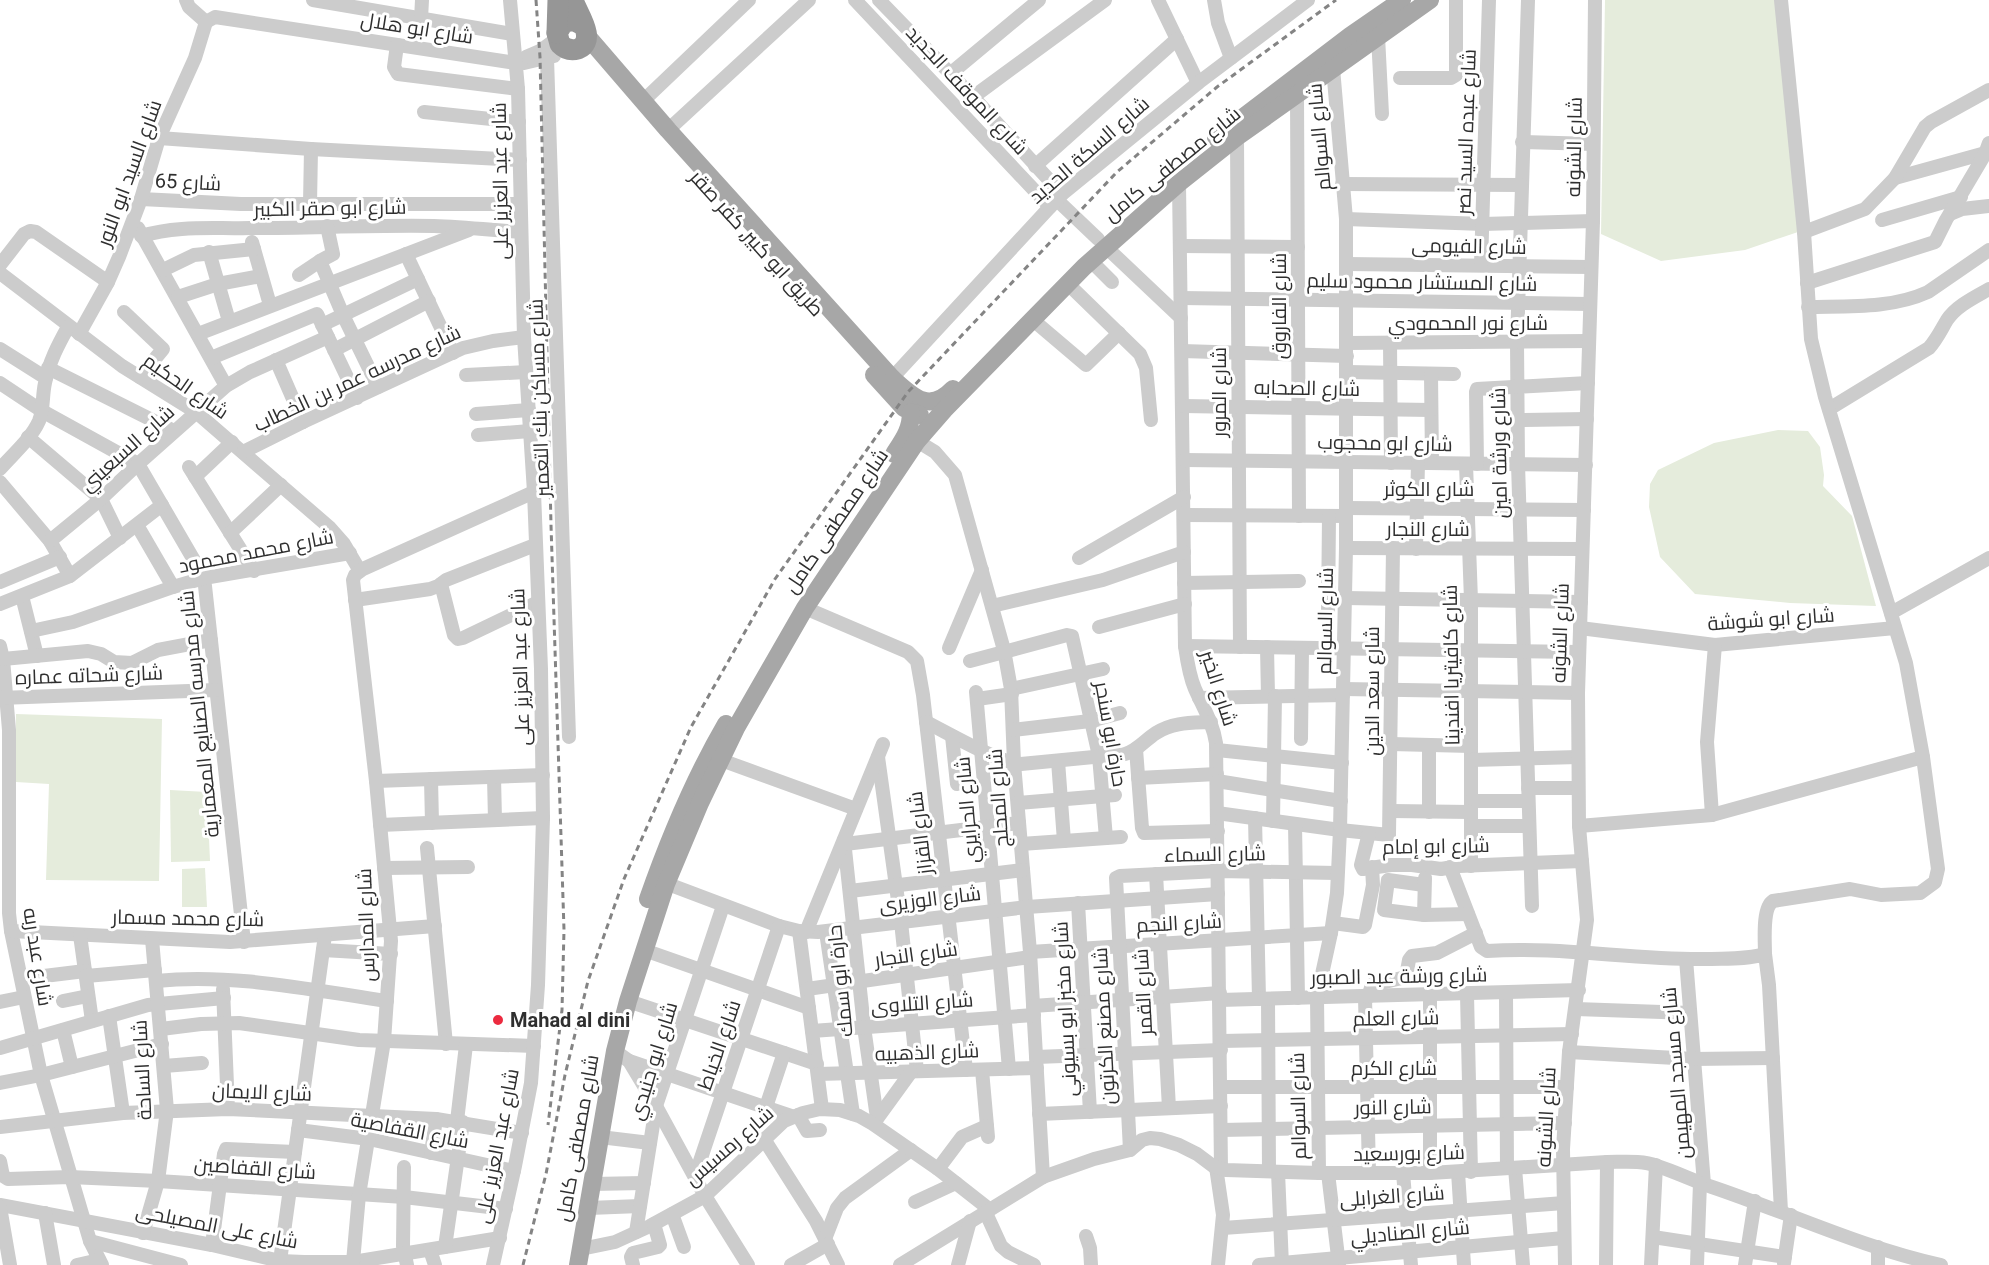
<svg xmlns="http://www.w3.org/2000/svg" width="1989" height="1265" viewBox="0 0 1989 1265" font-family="Roboto,Cairo,sans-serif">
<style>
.green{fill:#e5ecdc}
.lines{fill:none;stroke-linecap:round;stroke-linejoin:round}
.minor{stroke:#ccc;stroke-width:14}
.major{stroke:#a7a7a7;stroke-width:18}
.highway{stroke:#969696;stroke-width:21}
.rail{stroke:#848484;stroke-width:3;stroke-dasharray:6 4.5;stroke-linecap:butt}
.poi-dot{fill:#ec2a3f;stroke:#fff;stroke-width:2}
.labels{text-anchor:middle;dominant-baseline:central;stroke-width:6;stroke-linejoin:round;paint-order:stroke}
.street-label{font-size:20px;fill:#2f2f2f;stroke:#fff}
.poi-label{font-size:20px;font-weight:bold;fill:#2f2f2f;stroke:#fff;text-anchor:start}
</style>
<rect width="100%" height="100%" fill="#fff"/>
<g class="green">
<polygon points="1605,0 1775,0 1798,232 1745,250 1661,261 1601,234"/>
<polygon points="1778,430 1808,431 1820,447 1824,475 1823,486 1852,516 1876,606 1790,603 1695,594 1660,557 1649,507 1650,484 1658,470 1714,443"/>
<polygon points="16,714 162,719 159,881 46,880 49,784 16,782"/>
<polygon points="170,790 207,792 210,861 171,862"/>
<polygon points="205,868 207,907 182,907 182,869"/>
</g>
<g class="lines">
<g class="minor">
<polyline points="186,0 189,7 206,22"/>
<polyline points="313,0 512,34"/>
<polyline points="855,0 1050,207"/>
<polyline points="879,0 973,97 1062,194"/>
<polyline points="1158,0 1198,83"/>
<polyline points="1214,0 1218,23 1231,58"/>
<polyline points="1528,0 1517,342 1518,464 1532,906"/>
<polyline points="421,19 422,0"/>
<polyline points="206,22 215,17 516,63 524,63 554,56"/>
<polyline points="1378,36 1382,114"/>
<polyline points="397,45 394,67 398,74 518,89"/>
<polyline points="526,57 540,51 558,38"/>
<polyline points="547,58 569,737"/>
<polyline points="950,74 1039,0"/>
<polyline points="1400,78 1451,78 1456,75 1456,0"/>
<polyline points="1297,96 1299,516"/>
<polyline points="973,97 1105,0"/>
<polyline points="643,101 749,0"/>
<polyline points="424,112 519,122"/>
<polyline points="668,130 809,0"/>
<polyline points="1237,137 1240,647"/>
<polyline points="159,138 311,149 520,160"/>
<polyline points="1522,142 1593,144"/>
<polyline points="1035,166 1177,39"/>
<polyline points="1895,178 1989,152"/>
<path d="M1179,183l6,463c2,14 4,29 10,43 8,18 18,34 21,54l5,426"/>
<polyline points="1342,184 1521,185"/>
<polyline points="141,199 241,204 520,204"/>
<polyline points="1057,200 1098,239"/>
<polyline points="310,204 311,149"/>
<polyline points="1950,214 1962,209 1989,206"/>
<polyline points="1346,219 1483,224 1593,221"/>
<polyline points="1882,220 1961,197"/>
<polyline points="138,228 226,386"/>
<polyline points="1804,232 1865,209 1895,178 1925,127 1931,122 1989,90"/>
<path d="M141,236c37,-11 72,-7 109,-8 61,0 122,-3 184,-2 29,1 58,4 87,6"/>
<polyline points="252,242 270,305"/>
<polyline points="1180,246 1298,247"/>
<polyline points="1107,248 1181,318"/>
<polyline points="209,252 229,321"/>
<polyline points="406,254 453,353"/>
<polyline points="320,261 343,315 378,387"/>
<polyline points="1091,261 1112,282"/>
<polyline points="1347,264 1591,267"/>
<polyline points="0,265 24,234 30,231 36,232 108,282"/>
<polyline points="1481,265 1489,0"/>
<polyline points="163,270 194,255 254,249"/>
<polyline points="0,273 122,366 196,412 329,527 344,544 360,571"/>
<polyline points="299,275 320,261 333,254 327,226"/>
<polyline points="1807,283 1935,242 1946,220 1985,154 1989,143"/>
<polyline points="1068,284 1140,354 1146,368 1151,420"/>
<polyline points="178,297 218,284 261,276"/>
<polyline points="1181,298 1590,304"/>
<path d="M1808,307c40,-1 83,2 120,-15l61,-42"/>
<polyline points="124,312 163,349 140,377"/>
<polyline points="1033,320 1086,365 1119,333"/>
<polyline points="322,325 418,279"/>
<polyline points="79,334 108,282 119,257 141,199 159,138 195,58 206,22"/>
<polyline points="198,334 469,230"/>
<polyline points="1390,342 1391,463"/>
<polyline points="1347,343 1589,341"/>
<polyline points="0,349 46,378"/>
<polyline points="334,350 429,301"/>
<polyline points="1182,351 1347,356"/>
<polyline points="211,358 317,314 357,398"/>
<polyline points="276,360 303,422"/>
<polyline points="48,368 174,431"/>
<polyline points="1347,372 1454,374"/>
<polyline points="1431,374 1432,463"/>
<polyline points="466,375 526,372"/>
<polyline points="892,378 1062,194 1198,83 1308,0"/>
<polyline points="0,383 42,411 138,464 202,574 205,586 244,942"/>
<polyline points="1183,406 1431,410"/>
<path d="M1829,409l100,-61c8,-9 12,-18 18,-28 9,-14 28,-23 42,-31"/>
<polyline points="476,414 529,410"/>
<polyline points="1518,420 1587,419"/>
<polyline points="478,435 530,431"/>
<polyline points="28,437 101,499 120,538"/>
<polyline points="917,441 935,452 955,475 1004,650 1011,689 1014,763 1030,952 1043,1177"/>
<polyline points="243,452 303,422 463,348 493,341 524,337"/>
<polyline points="1184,460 1586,465"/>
<polyline points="1466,464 1471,600 1471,866"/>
<polyline points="1477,464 1476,392 1477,389 1588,383"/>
<polyline points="189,467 254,571"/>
<path d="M0,469c13,-15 31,-30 39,-48 5,-12 3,-25 6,-38 4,-21 13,-38 23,-56"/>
<polyline points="195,477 232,442"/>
<polyline points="0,482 50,541 70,576"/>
<polyline points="1346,508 1584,510"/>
<polyline points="1184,515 1346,516"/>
<polyline points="137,525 173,587"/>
<polyline points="230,533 281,485"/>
<polyline points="50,541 101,499 138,464 226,386 250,372 328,337"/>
<polyline points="1346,548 1582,549"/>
<polyline points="1416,549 1418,463"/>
<polyline points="1079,558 1184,497"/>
<polyline points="0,582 60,557"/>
<polyline points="1184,583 1299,581"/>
<polyline points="441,584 454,635 458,639 463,638 538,602"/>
<polyline points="22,596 37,656"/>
<polyline points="1345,598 1581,602"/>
<polyline points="355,600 430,589 438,586 446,580 535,545"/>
<polyline points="0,604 70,576 162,505"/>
<polyline points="992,606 1103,580 1184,552"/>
<polyline points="805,608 908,652 917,661 923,695 966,1070"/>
<polyline points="1891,613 1989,558"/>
<polyline points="1328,616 1329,516"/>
<polyline points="1099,627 1185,604"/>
<polyline points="1580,628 1715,645 1895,628"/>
<polyline points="31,631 73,622 173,587 204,578 350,553"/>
<polyline points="0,646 3,659 9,730 9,913 11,931 41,1075 90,1241 102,1265"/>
<polyline points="1185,646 1579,652"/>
<polyline points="1267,647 1268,696"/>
<polyline points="949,648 982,570"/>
<polyline points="3,659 88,651 101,654 114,662 132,663 158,650 211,640"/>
<polyline points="970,661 1067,635 1072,636 1099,756 1106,838"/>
<polyline points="1011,689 1103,669"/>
<polyline points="1343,689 1578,693"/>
<polyline points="976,692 1009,1069"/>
<polyline points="0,698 216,690"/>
<polyline points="1199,698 1343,695"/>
<polyline points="977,699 1012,694"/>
<path d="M926,722c24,12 71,40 95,42l104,-10c12,-3 20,-14 31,-21 17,-11 35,-10 55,-11"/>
<polyline points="1013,730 1090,721 1120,713"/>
<polyline points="952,736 957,784"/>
<polyline points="1301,739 1302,648"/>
<polyline points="1391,744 1471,746"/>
<polyline points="1136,749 1142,828 1144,833 1218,831"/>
<polyline points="1217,750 1342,763"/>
<polyline points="878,757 901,922 917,1071"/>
<polyline points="721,760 856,809"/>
<polyline points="1471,760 1578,757"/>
<polyline points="1058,761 1064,841"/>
<polyline points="494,777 495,820"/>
<polyline points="1138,778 1217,774"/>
<polyline points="431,779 432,823"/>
<polyline points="376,781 543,775"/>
<polyline points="1217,781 1341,801"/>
<polyline points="1528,788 1578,788"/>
<polyline points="1471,801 1528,801"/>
<polyline points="1018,803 1115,795"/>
<polyline points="1391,811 1471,812"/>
<polyline points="1429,812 1429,745"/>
<polyline points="1217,813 1340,830 1389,835 1393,548"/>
<polyline points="1712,815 1707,742 1715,645"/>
<polyline points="1255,818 1259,999"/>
<polyline points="1273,821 1275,696"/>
<polyline points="1295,824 1298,998"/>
<polyline points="380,825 543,818"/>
<polyline points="1471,826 1529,826"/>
<polyline points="1579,826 1712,815 1923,757"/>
<polyline points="1369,833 1361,865 1363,869 1391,865 1412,865 1441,869 1459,866 1582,861"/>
<polyline points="844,840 864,1027 877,1118"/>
<polyline points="845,844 1019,823"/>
<polyline points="1021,844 1121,837"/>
<polyline points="427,848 446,1044"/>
<path d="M1450,867l31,80 6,4c73,-5 145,9 218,8 19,-1 41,1 60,-5l4,31 12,226"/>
<polyline points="384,868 468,867"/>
<polyline points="1156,874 1169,1108"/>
<polyline points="660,881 779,926 799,931 818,932 1027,907 1218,894"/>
<polyline points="1424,885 1388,880 1384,910 1424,915 1468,914"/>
<polyline points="850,891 1023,870"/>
<polyline points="1078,903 1090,1112"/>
<polyline points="1424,915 1425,878"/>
<polyline points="1333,923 1363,927 1365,925 1373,885 1372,867"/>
<polyline points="11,931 230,942 435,926"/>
<polyline points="799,931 822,1109"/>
<polyline points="806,932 883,744"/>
<polyline points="826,932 853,1114"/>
<polyline points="80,935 92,1021"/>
<polyline points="323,950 391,954"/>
<polyline points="644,950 809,1008"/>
<polyline points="1030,952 1331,933"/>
<path d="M1765,954c0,-13 -3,-46 8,-53l77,-12 31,6 39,-2 15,-11 3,-13 -15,-112 -17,-94 -81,-266 -14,-58 -7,-107 -23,-232"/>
<polyline points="1686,959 1704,1184"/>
<polyline points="44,976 85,971"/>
<polyline points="86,976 155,970"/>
<path d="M156,981c77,-8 155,9 231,20"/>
<polyline points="223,989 228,1109"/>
<polyline points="807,989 1030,957"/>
<polyline points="1506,993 1507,1168"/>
<polyline points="1467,994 1471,1172"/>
<polyline points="1365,997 1369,1173"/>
<polyline points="1368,997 1372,985 1406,977 1409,960 1412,956 1437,953 1476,933"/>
<polyline points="1268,999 1269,1171"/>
<polyline points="1220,1000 1579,990"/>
<polyline points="63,1001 88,996"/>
<polyline points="628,1001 817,1064"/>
<polyline points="0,1002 24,997"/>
<polyline points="1033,1006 1220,993"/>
<polyline points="1576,1009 1690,1013"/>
<polyline points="109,1016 123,1113"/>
<polyline points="161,1029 201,1024 239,1023 359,1040 534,1046"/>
<polyline points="63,1030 72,1067"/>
<polyline points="812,1031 1034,1015"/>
<polyline points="1221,1041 1572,1034"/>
<polyline points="0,1048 148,1005 224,998"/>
<polyline points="615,1051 629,1061 656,1106 705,1196 748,1265"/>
<polyline points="1569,1052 1693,1059 1773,1058"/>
<polyline points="1036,1057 1221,1050"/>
<polyline points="629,1061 794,1117"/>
<polyline points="164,1066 202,1063"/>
<polyline points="982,1070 988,1137"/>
<polyline points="818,1074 1037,1068"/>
<polyline points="0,1083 41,1075 162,1044"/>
<polyline points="1221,1087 1567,1087"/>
<polyline points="766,1107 784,1053"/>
<polyline points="1039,1114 1221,1106"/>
<polyline points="798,1115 807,1131 820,1130"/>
<polyline points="457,1121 466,1045"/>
<polyline points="874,1123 911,1072"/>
<polyline points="0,1127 123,1113 228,1109 436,1119 522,1133"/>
<polyline points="298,1130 369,1139 514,1171"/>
<polyline points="1221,1130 1565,1123"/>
<polyline points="600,1137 650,1143"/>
<polyline points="764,1139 816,1221 838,1265"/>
<polyline points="1130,1150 1116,878 1120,876 1218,871 1337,873"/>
<polyline points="431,1153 436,1119"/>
<polyline points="0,1161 3,1176 8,1179 70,1177 158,1181 404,1197 506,1209"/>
<polyline points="404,1167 403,1246 407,1265"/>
<polyline points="1216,1167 1223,1215 1218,1265"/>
<polyline points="1515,1168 1523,1265"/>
<polyline points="938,1169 962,1137 987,1126"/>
<polyline points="1278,1172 1282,1265"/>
<polyline points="1458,1172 1464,1265"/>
<polyline points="1319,1173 1317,997 1331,933 1337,893 1340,830 1346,548 1346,219 1333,68"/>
<polyline points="1328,1173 1339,1265"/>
<polyline points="1403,1173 1411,1265"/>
<polyline points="1430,1173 1430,995"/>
<polyline points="695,1176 779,926"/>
<polyline points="592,1184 644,1183"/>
<polyline points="915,1202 956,1183"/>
<polyline points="0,1205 212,1245 280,1261 304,1262 353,1262 500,1238"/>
<polyline points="0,1207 10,1265"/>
<polyline points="589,1208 640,1206"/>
<polyline points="985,1211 1001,1246 1008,1252 1034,1265"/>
<polyline points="45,1213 54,1265"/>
<polyline points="672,1214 684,1247"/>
<polyline points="1223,1228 1564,1203"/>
<polyline points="636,1232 656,1106 723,906"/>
<polyline points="143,1233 158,1181 167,1110 152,939"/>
<polyline points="1086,1236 1090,1248 1091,1265"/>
<polyline points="1653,1237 1785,1257"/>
<polyline points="825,1239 837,1208 845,1198 911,1150"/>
<polyline points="90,1241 181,1265"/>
<polyline points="212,1245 224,1154 226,1149 295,1152"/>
<polyline points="445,1247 463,1122"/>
<polyline points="1878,1247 1878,1265"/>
<polyline points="581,1249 615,1242 650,1226 705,1196 784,1121 803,1113 820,1109 840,1110 859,1116 873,1124 938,1169 989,1209"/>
<polyline points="430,1250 435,1265"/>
<polyline points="280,1261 325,935"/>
<polyline points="353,1262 359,1195 384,1041 391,941 376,781 353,580 355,575 363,569 534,492"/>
<polyline points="1784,1263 1791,1215"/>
<polyline points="77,1265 99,1260"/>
<polyline points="493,1265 515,1166 531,1083 538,985 543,818 541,669 534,492 524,337 518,89 510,0"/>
<polyline points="633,1265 631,1257 633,1253 658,1247 660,1245 654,1224"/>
<polyline points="791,1265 828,1244"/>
<path d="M900,1265l143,-88 51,-18 36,-9 12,-10 8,-2 10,1 19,6 18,9 16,12 13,4 93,3h111l177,-11c16,0 35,-2 50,4 19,6 37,15 55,21 77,26 151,61 229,78"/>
<polyline points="958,1265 970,1221"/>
<polyline points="1259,1265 1564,1238"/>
<polyline points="1565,1265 1563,1149 1569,1052 1587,920 1579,826 1578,693 1593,221 1595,0"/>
<polyline points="1606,1265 1607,1162"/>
<polyline points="1651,1265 1656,1165"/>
<polyline points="1697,1265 1700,1183"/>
<polyline points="1745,1265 1755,1201"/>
</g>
<g class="major">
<path d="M587,36l81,94 224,248c21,19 37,36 61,11"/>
<polyline points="1216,138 1350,36 1402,0"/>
<polyline points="874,375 904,408 920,415"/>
<path d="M894,454c9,-14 17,-24 17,-42"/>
<path d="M648,899c21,-60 46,-120 78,-175"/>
<polyline points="578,1265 615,1051 628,1001 666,884 700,803 736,728 805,608 917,441 944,410 1084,267 1179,183 1237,137 1430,0"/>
</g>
<g class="highway">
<path d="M573,0c4,13 25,40 5,49 -7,2 -13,0 -18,-5l-3,-11 6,-10 10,-3 10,5"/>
<polyline points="557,33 558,0"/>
</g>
<g class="rail">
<polyline points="536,0 540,57 551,525 564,930 562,1010 548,1125"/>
<polyline points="523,1265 546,1174 565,1075 588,981 624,879 691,727 775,579 908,392 1117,172 1217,87 1336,0"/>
</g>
</g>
<circle class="poi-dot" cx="498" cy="1020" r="6"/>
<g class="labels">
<g class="street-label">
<text transform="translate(417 28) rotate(9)">شارع ابو هلال</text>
<text transform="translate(967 90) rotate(47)">شارع الموقف الجديد</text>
<text transform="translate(1466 132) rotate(-88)">شارع عبده السيد نصر</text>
<text transform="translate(1319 137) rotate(-95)">شارع السوالم</text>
<text transform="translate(1574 147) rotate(-89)">شارع الشونه</text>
<text transform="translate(1089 150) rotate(-41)">شارع السكة الحديد</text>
<text transform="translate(1172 164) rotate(-39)">شارع مصطفى كامل</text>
<text transform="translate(129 173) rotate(-70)">شارع السيد ابو النور</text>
<text transform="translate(500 181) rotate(-91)">شارع عبد العزيز على</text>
<text transform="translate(188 182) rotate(3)">شارع 65</text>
<text transform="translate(330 208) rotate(-1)">شارع ابو صقر الكبير</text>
<text transform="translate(757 243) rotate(48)">طريق ابو كبير, كفر صقر</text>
<text transform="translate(1469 246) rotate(1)">شارع الفيومى</text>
<text transform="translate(1422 282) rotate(1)">شارع المستشار محمود سليم</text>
<text transform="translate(1279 306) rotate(-90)">شارع الفاروق</text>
<text x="1468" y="323">شارع نور المحمودي</text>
<text transform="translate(357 378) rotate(-25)">شارع مدرسه عمر بن الخطاب</text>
<text transform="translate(186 386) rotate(35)">شارع الحكيم</text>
<text transform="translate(1307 388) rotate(1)">شارع الصحابه</text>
<text transform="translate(1219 392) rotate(-90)">شارع المرور</text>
<text transform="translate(539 398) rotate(-92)">شارع مساكن بنك التعمير</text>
<text transform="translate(1385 443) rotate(1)">شارع ابو محجوب</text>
<text transform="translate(127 448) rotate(-42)">شارع السبعيني</text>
<text transform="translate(1499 453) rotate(-91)">شارع ورشة امين</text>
<text x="1429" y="489">شارع الكوثر</text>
<text transform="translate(836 521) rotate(-56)">شارع مصطفى كامل</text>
<text x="1428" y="529">شارع النجار</text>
<text transform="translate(256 551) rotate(-11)">شارع محمد محمود</text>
<text transform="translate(1771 619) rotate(-4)">شارع ابو شوشة</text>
<text transform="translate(1325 621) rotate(-89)">شارع السوالم</text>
<text transform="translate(1560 633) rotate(-88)">شارع الشونه</text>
<text transform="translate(1451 665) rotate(-91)">شارع كافيتريا افندينا</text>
<text transform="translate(520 667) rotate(-92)">شارع عبد العزيز على</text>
<text transform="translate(89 675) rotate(-2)">شارع شحاته عماره</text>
<text transform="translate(1219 688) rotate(72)">شارع الخير</text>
<text transform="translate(1372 691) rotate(-90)">شارع سعد الدين</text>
<text transform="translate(199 714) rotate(-96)">شارع مدرسه الصنايع المعمارية</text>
<text transform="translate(1111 734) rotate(80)">حارة ابو سنجر</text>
<text transform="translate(998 798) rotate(-94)">شارع المحلج</text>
<text transform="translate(967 810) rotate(-95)">شارع الحرايري</text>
<text transform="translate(920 833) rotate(-97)">شارع القزاز</text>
<text transform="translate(1436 846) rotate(-1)">شارع ابو إمام</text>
<text transform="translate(1215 854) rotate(-1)">شارع السماء</text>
<text transform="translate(930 899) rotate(-7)">شارع الوزيرى</text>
<text transform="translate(188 918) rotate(1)">شارع محمد مسمار</text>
<text transform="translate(1179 923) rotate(-3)">شارع النجم</text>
<text transform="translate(366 925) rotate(-92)">شارع المدارس</text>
<text transform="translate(916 954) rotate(-8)">شارع النجار</text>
<text transform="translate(38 957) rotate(81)">شارع عبد ربه</text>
<text transform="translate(1399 976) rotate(-1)">شارع ورشة عبد الصبور</text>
<text transform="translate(840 981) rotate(-96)">حارة ابو سمك</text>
<text transform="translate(1143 992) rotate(-93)">شارع القمر</text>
<text transform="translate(922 1003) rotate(-4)">شارع التلاوى</text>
<text transform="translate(1065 1009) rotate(-93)">شارع مخبز ابو بسيوني</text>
<text transform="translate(1396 1018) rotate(-1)">شارع العلم</text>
<text transform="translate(1104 1026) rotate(-93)">شارع مصنع الكرتون</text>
<text transform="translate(719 1045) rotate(-71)">شارع الخياط</text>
<text transform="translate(927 1052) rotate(-2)">شارع الذهبيه</text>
<text transform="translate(653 1061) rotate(-73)">شارع ابو جنيدي</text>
<text x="1394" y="1068">شارع الكرم</text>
<text transform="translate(142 1070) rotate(-93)">شارع الساحة</text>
<text transform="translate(1676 1073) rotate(-95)">شارع مسجد المهيمن</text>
<text transform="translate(262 1092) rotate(2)">شارع الايمان</text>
<text transform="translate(1298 1106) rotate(-91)">شارع السوالم</text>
<text transform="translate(1393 1107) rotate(-1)">شارع النور</text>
<text transform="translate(1546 1117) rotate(-87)">شارع الشونه</text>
<text transform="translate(410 1130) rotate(11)">شارع القفاصية</text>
<text transform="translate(577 1138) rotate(-80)">شارع مصطفى كامل</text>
<text transform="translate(497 1146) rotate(-79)">شارع عبد العزيز على</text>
<text transform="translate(729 1146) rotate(-41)">شارع رمسيس</text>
<text transform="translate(1409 1153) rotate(-1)">شارع بورسعيد</text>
<text transform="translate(255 1168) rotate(4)">شارع القفاصين</text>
<text transform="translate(1392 1196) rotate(-4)">شارع الغرابلى</text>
<text transform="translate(217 1226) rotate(11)">شارع على المصيلحى</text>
<text transform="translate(1410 1232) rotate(-5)">شارع الصناديلي</text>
</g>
<g class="poi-label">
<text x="510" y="1020">Mahad al dini</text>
</g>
</g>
</svg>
